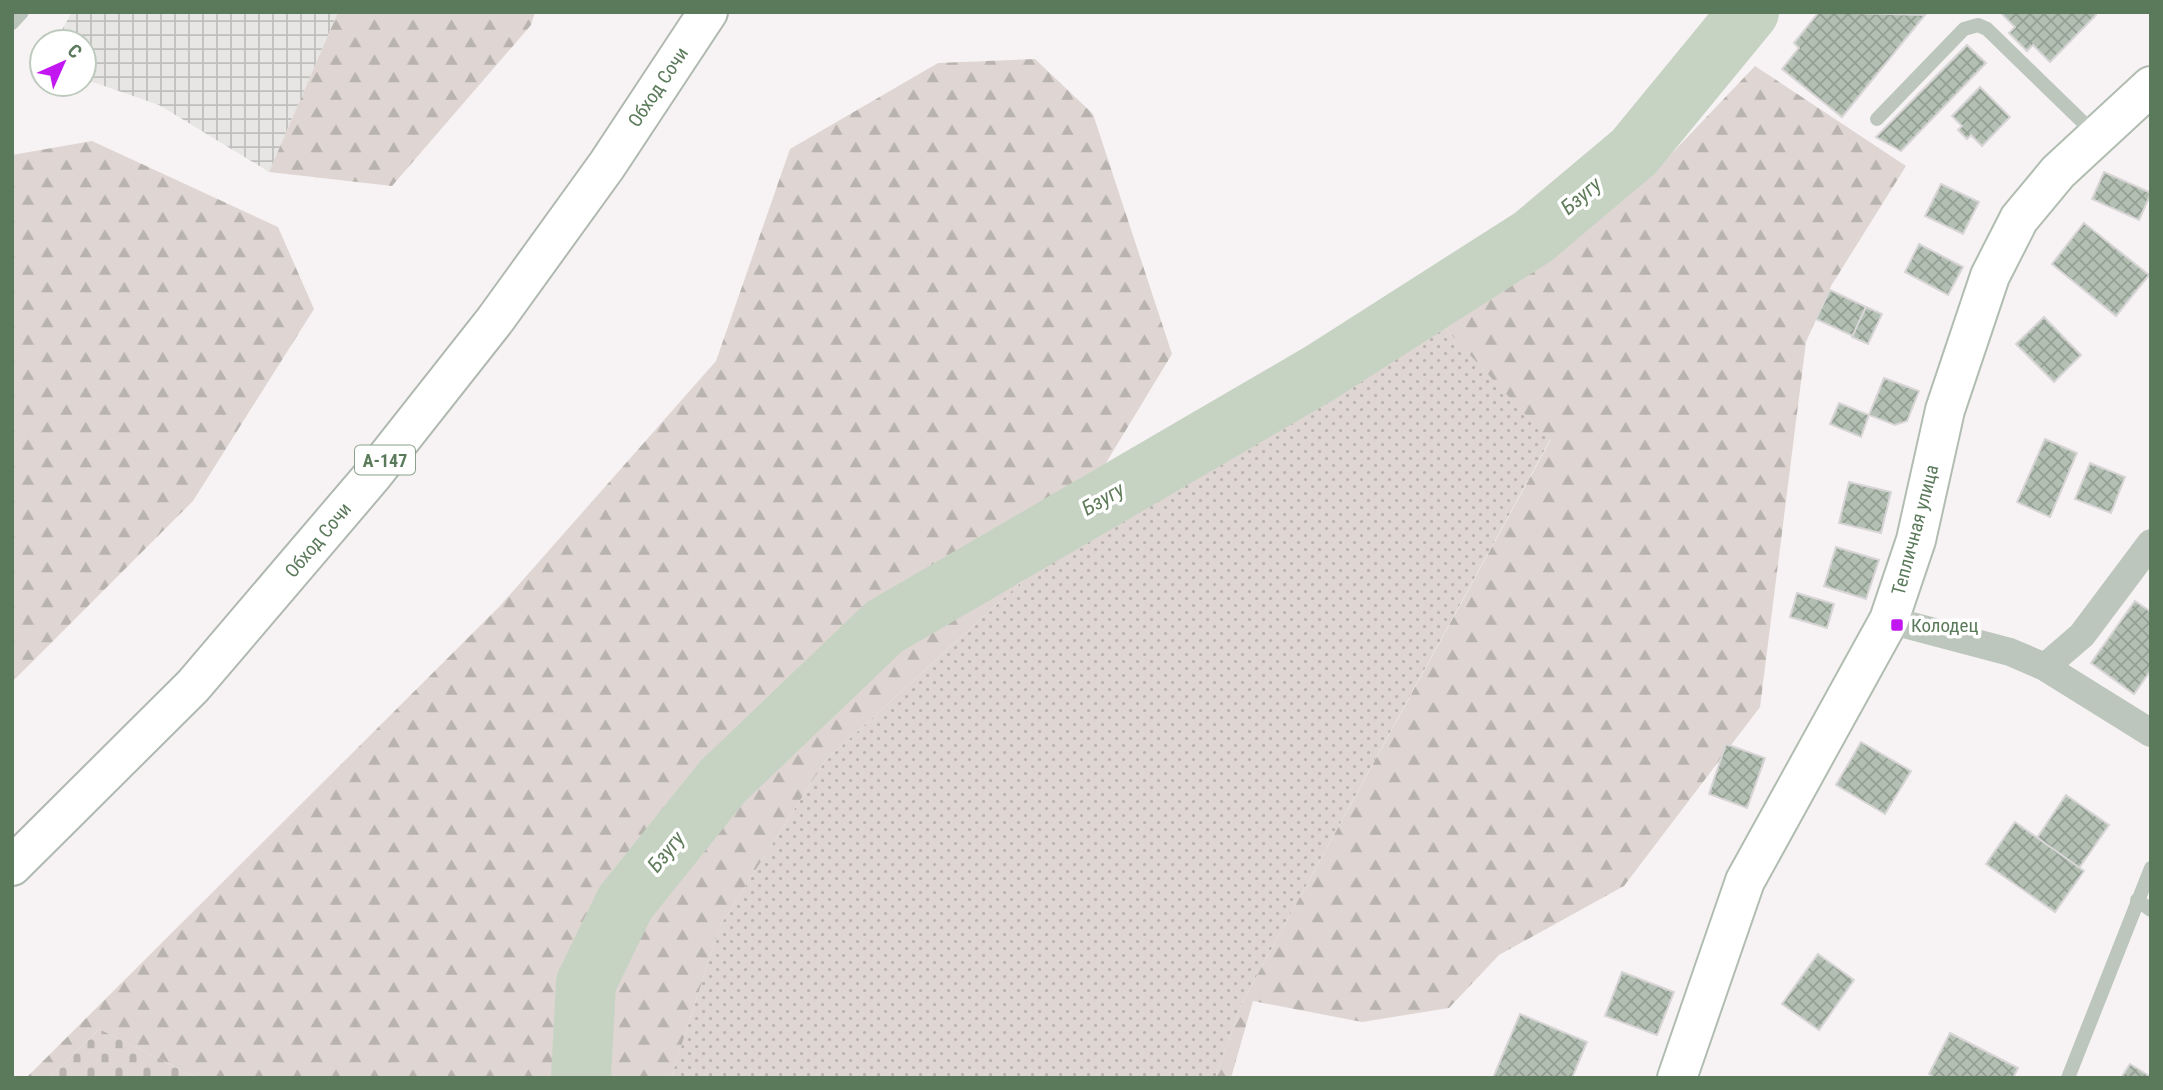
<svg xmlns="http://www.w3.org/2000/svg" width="2163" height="1090" viewBox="0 0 2163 1090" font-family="'Roboto Condensed',sans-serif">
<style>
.industrial{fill:url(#industrial-grid)}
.grass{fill:url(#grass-dots)}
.forest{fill:url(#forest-firs)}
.cemetery{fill:url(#cemetery-stones)}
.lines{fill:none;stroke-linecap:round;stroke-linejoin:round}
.river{stroke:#c6d3c3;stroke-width:60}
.building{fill:url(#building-cross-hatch);stroke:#d8d5d6;stroke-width:2}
.secondary-casing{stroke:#b1bdb1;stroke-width:42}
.highway-casing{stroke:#b0b9b0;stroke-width:42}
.lane{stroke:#bcc6bc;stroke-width:14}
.street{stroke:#bcc6bc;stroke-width:28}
.secondary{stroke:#fff;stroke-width:38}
.highway{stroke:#fff;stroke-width:38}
.poi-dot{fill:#c317f2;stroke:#fff;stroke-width:2.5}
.labels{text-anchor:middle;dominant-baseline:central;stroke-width:7;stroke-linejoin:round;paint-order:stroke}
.shield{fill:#fff;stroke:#8ca28c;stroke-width:2}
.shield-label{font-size:18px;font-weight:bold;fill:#5b7a5b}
.street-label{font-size:19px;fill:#5b7a5b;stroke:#fff}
.poi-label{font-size:19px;fill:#5b7a5b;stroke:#fff;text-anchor:start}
.water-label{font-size:21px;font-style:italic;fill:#607c5a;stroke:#fff}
</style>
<defs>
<pattern id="industrial-grid" width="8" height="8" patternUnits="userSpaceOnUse" patternTransform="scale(1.75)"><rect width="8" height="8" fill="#e7e6e5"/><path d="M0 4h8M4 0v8" fill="none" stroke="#bebfbd"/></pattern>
<pattern id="grass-dots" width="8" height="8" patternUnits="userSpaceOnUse" patternTransform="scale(1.75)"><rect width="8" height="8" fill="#dfd6d3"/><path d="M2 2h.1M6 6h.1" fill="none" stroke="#b8b3ae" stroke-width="1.8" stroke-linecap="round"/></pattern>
<pattern id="forest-firs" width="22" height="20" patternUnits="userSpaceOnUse" patternTransform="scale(1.75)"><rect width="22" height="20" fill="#dfd6d3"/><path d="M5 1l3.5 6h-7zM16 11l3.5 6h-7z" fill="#b8b3ae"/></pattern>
<pattern id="cemetery-stones" width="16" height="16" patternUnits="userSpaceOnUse" patternTransform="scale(1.75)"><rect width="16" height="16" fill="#dfd6d3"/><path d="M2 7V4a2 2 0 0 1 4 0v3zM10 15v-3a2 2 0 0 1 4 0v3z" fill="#b8b3ae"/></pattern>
<pattern id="building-cross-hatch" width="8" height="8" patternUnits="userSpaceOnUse" patternTransform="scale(1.75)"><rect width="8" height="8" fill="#b3bfb2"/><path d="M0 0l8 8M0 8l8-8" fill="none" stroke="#95a094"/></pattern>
</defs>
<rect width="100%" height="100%" fill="#f7f3f4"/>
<polygon class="industrial" points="72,12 338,12 269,172 159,105 84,79 84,42 55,42"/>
<polygon class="grass" points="1444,327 1550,440 1243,1001 1215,1078 671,1078 720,926 825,761 1049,557 1356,375"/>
<g class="forest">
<polygon points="338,12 535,12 531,25 392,186 269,172"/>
<polygon points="1035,59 1093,114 1172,354 1049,557 825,761 720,926 671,1078 198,1078 99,1029 49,1078 26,1078 499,607 716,361 790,149 938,63"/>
<polygon points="1755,66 1906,166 1831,286 1806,342 1760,707 1624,886 1499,955 1449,1008 1362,1022 1253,1001 1231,1078 1215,1078 1243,1001 1550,441 1444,327 1657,169"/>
<polygon points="92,141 278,227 314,309 193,501 12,682 12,155"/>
</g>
<polygon class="cemetery" points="99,1029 198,1078 49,1078"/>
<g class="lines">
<polyline class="river" points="581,1078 586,983 625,903 722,782 884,627 1320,373 1533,237 1634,152 1749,12"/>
</g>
<g class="building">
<polygon points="1819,12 1925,15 1842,117 1782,69 1799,48 1794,43"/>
<polygon points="2000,12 2093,12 2096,15 2050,62 2033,45 2027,51 2009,33 2015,27"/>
<polygon points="1967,45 1986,63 1901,151 1876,137"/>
<polygon points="1980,87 2010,117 1982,146 1971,135 1967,139 1958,130 1962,126 1952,116"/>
<polygon points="2104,172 2151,193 2139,220 2092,199"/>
<polygon points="1941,184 1979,202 1963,234 1925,216"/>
<polygon points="2084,223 2149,275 2116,316 2052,264"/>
<polygon points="1919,244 1963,267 1948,295 1905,272"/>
<polygon points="1830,290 1866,307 1853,336 1816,319"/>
<polygon points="1866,307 1882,314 1868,344 1852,337"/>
<polygon points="2044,317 2081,355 2054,382 2016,344"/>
<polygon points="1884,378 1919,391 1907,421 1895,425 1869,415"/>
<polygon points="1839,403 1869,415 1861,437 1830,424"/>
<polygon points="2045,439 2077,453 2050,517 2017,502"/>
<polygon points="2090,463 2125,477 2111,513 2075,499"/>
<polygon points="1849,482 1891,492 1881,533 1839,523"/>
<polygon points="1836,547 1879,560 1866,599 1824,586"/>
<polygon points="1797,593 1834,604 1827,628 1790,617"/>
<polygon points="2135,601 2151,612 2151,670 2134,694 2091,663"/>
<polygon points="1861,742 1911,771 1885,814 1836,785"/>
<polygon points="1726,744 1765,758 1747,808 1709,794"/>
<polygon points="2066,795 2109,825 2079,868 2037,838"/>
<polygon points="2015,822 2084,871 2055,912 1986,864"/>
<polygon points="1818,954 1854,980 1819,1030 1782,1004"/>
<polygon points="1622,972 1674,992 1657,1035 1605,1016"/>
<polygon points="1520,1014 1587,1042 1572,1078 1493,1078"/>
<polygon points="1950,1033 2018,1068 2013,1078 1935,1078 1929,1074"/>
<polygon points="2130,1064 2151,1077 2151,1078 2121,1078"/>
</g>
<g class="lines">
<defs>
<polyline id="secondary" points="1677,1078 1745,881 1889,620 1916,540 1945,410 1990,276 2019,219 2058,172 2151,86"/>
<polyline id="highway" points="12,866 193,686 372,476 495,320 607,165 708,12"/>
</defs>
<use href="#secondary" class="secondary-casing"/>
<use href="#highway" class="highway-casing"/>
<g class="lane">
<polyline points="12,23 22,12"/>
<polyline points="1877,119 1964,29 1978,25 1987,29 2095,134"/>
<polyline points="2137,900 2151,910"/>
<polyline points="2068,1078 2151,868"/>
</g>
<g class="street">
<polyline points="1889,620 2010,652 2045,667 2082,635 2151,543"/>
<polyline points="2045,667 2151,733"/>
</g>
<use href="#secondary" class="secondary"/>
<use href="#highway" class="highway"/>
</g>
<rect class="poi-dot" x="1890" y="618" width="14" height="14" rx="3.5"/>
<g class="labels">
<rect class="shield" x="355" y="445.5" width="60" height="29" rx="5"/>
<g class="shield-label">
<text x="385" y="460">А-147</text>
</g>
<g class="street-label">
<text transform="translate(658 87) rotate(-56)">Обход Сочи</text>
<text transform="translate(1915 530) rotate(-75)">Тепличная улица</text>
<text transform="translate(318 540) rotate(-50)">Обход Сочи</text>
</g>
<g class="poi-label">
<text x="1911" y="625">Колодец</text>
</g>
<g class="water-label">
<text transform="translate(1581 196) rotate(-40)">Бзугу</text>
<text transform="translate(1103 499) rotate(-30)">Бзугу</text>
<text transform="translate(666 852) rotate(-51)">Бзугу</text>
</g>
</g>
<rect width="2163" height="1090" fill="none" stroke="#5b7a5b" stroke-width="28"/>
<g transform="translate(63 63) rotate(45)"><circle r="33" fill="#ffffff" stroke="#bdcabd" stroke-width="2"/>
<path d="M0-5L12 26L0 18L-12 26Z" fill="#c317f2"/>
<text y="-10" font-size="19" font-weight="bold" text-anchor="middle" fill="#5b7a5b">С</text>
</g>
</svg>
